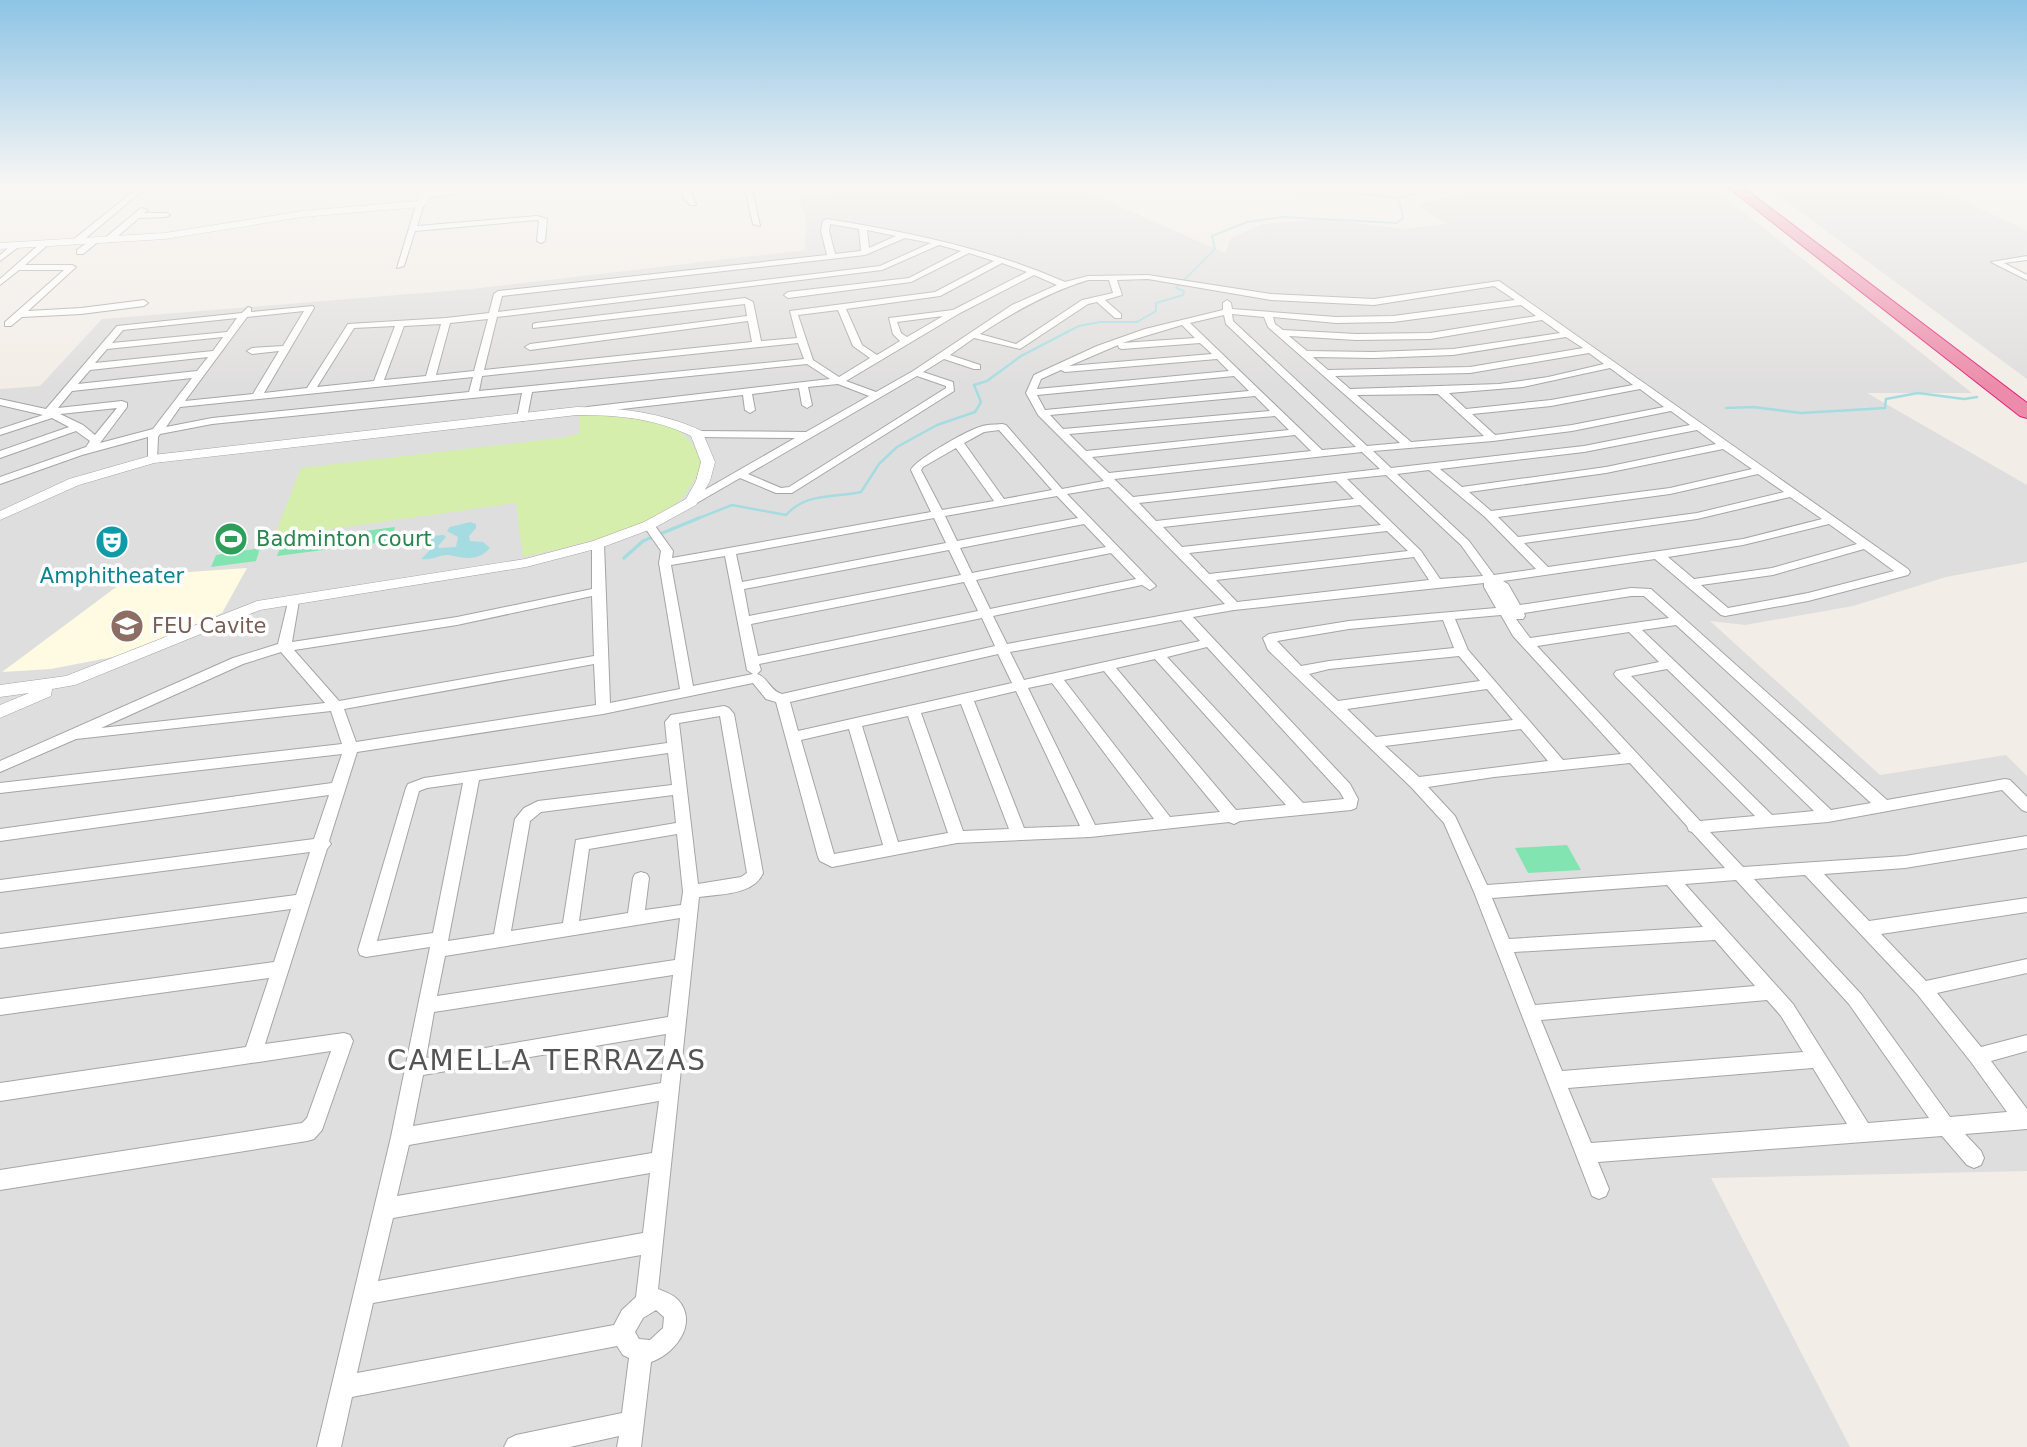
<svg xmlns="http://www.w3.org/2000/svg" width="2027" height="1447" viewBox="0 0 2027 1447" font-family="'DejaVu Sans',sans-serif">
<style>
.residential{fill:#dfdede}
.education{fill:#fffbe3}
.grass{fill:#d5eeab}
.pitch{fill:#81e4b1}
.water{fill:#a5dce1}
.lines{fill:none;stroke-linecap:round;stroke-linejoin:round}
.stream-far2{stroke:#a5dce1;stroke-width:2}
.stream-far1{stroke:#a5dce1;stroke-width:2.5}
.stream{stroke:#a5dce1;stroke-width:3.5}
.minor-casing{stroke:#a5a5a5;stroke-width:2}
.tertiary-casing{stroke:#a5a5a5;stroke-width:1}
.motorway-casing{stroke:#e51e7d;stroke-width:2}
.minor{fill:#fff;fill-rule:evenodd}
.tertiary{fill:#fff;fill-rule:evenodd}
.motorway{fill:#ec8baa;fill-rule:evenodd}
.labels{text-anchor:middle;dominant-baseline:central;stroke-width:7;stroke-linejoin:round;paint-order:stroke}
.leisure-label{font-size:21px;fill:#27864d;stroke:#fff;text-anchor:start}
.culture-label{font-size:21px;fill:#0d838f;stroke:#fff}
.education-label{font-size:21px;fill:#785e54;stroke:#fff;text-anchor:start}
.near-neighbourhood-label{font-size:28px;letter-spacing:2px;fill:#545454;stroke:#fff}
</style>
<rect width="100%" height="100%" fill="#f2ede7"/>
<g class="residential">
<polygon points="903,185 1071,185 1225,253 1231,238 1262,224 1322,219 1404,229 1447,224 1417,205 1492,185 1709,185 1972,393 1867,393 2027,485 2027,562 1946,577 1853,606 1745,625 1710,621 1880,775 2006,755 2027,776 2027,1171 1711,1178 1850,1447 0,1447 0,389 40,386 102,319 471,289 805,250 806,215 797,196"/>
<polygon points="1764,185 1931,185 2027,231 2027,256 1990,262 2027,280 2027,379"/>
</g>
<polygon class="education" points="247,568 222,613 123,655 51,669 2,672 131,576"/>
<path class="grass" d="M612,414c40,5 74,7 91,49 -6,12 -13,27 -23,37 -31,30 -115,48 -157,57l-7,-54 -242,34 27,-69 266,-31 13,-4v-18z"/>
<g class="pitch">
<polygon points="395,527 392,541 338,548 342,534"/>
<polygon points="336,536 331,549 277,556 282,543"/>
<polygon points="260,548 256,561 211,567 216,555"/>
<polygon points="1567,845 1581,870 1528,873 1515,848"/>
</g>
<path class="water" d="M470,522l6,2v4l-7,8 1,5 13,1 7,6c-12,14 -26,10 -41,7 -10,-1 -17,6 -28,4l11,-11 -12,-7 10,-5 14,-1 2,2 -8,9 1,2 17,-1 2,-10 -11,-6 3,-4z"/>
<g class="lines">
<g class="stream-far2">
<polyline points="1248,185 1297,194 1360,194 1399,198 1451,185"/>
<polyline points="1065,333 1079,326 1100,322 1137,322 1156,311 1156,303 1183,295 1184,291 1176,288 1215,249 1212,236 1247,222 1282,217 1397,223 1403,218 1399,198"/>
</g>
<g class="stream-far1">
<polyline points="1726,408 1753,407 1801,413 1885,408 1886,399 1918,393 1964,399 1977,397"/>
<path d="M694,520l38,-15 54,10c21,-23 47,-17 75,-23l18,-28 18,-17 40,-22 38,-13 6,-10 -7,-17 13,-4 34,-25 48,-25"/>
</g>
<polyline class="stream" points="624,558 643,541 699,518"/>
<defs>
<g id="minor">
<polygon points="141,185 149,185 80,243 74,243 74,239"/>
<polygon points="681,185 688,185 696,205 690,205 683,197"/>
<polygon points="744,185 751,185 760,226 753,224"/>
<polygon points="417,202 424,204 417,226 537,216 547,219 545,241 541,243 537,241 539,221 537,220 415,231 404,266 397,268"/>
<polygon points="141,208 148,210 144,213 166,213 170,215 166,217 139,218 111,242 105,242 105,238"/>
<path d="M827,219c81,13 163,30 238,63l23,-6 60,-1 123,19 103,5 125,-18 409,288 2,3 -2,3 -100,26 -83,15 -4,-1 -66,-56 -152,22 5,3 12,21 111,-17 20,1 236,211 118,-21 5,1 17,17v15l-5,-2 -20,-20 -174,32 -118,10 33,35 162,-11 122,-20v12l-122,20 -81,6 45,47 158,-23v14l-146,22 45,47 101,-22v14l-90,20 44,54 46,-12v16l-36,10 36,48v20l-62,5 16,17 3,7 -3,7 -7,3 -7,-3 -25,-29 -344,26 11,27 -3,7 -7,3 -7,-3 -118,-304 -30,-69 -33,-36 -143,-137 -5,-12 6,-4 80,-13 147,-13 -12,-21v-4l-250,27 -41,7 157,167 8,15 -2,9 -5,2 -111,11 -6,3 -5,-2 -139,15 -133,6 -125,24 -12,-6 -2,-4 -42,-155 -10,-3 -13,-16 -150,31 -246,38 -28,89 2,3 -4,5 -62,195 79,-11 6,2 3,6 -31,89 -8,9 -7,2 -307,49v-20l302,-47 5,-5 24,-67 -331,50v-18l246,-36 23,-69 -269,37v-16l274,-37 17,-53 -291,39v-14l296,-39 14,-43 -310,40v-12l314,-41 15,-44 -329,46v-12l332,-46 10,-29 -342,39v-10l342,-39 -11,-33 -255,28 -76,33v-11l233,-103 45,-14 11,-46h8l2,3 -7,41 165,-25 135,-28v-45l6,-3 6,3 6,159 70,-14 -21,-126 2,-12 -18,-26 2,-2h8l20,28 -1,7 259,-46 -20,-42c4,-10 57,-40 69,-43 6,-3 15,-2 22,-3l4,1 56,64 42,-8 -66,-66 -12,-22 8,-18 63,-29 48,-17 78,-19v-7l4,-3 4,3 1,6 104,8 57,-1 122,-16 -21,-14 -120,19 -103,-5 -123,-21 -31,1 5,15 -17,5 16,14v4h-6l-18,-16 -9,2 -68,45 -46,-11 -24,17 30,10v4h-6l-30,-10 -21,13 30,10 1,9 -162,102h-16l-36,-15 -45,26h-8v-4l108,-62 -98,-1 -5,-3 5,-3 109,1 63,-36 -31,-12 -30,3 4,18 -5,3 -5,-3 -3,-17 -47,6 3,16 -5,3 -5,-3 -2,-15 -156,18 -5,-3 5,-3 243,-28 -23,-15 -275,28 -5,26 -5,3 -5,-3 5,-25 -310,31 -52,10 -2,3 -1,24 -4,1 -5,-3v-22l-66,18 -82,29v-7l86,-30 4,-6 -14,-10 -76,27v-7l69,-24 -17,-9 -52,17v-6l43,-14 -43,-10v-6l46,10 71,-83 125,-13 6,-6 3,1v4l62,-6 1,2 -50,85 43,-5 41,-64 98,-6 43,-5 5,-19 4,-3 329,-36 -6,-24 2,-10zM830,224l29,5 2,22 -26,3 -6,-23zM867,230l29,6 -27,12zM905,238l26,5 -51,23 -382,46 4,-16 363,-41zM939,245l22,6 -52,27 -121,14 -4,3 4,3 123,-16 58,-29 25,8 -59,31 -145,19 7,27 -36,3 -8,-39 -8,-4 -209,25 -3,1v4l212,-24 2,12 -217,28 -5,3 5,3 218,-29 4,21 -268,28 13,-53 385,-47zM1002,263l25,9 -74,38 -64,8 4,16 7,7 -23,14 -15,-10 -16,-36 94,-13zM1034,275l23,10 -45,20 -99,66 -37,21 -30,-11 114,-68zM1088,280h21l4,13 -31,7 -66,44 -36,-10c35,-23 69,-42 108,-54zM1521,305l15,11 -106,17 -74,1 -73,-4 -8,-6 -2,-7 63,6 57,-1zM838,310l15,36 17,12 -31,19 -26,-17 -15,-45zM304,311l-21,35 -31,2 -5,3 5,3 27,-3 -26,43 -68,7 62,-84zM1232,314l32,3 4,10 132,116 -33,3 -134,-125zM1224,315l2,9 130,123 -34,3 -132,-127zM943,316l-36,21 -6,-4 -4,-11zM237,318l-10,14 -115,11 11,-13zM488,319l-14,52 -38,4 14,-52zM1542,320l18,13 -107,16 -80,3 -66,-1 -18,-15 67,4 74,-1zM441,324l-15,52 -42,4 20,-54zM1182,325l13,13 -73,5zM395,326l-21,55 -57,6 37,-59zM223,337l-10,14 -118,12 12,-14zM1566,337l17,11 -113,19 -142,3 -15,-13 60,1 80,-3zM798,343l6,16 -325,32 3,-15zM1200,343l12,11 -143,12 49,-21 1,3 3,1zM1589,353l15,11 -56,13 -49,7 -149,5 -15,-13 135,-3zM208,357l-11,14 -119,13 12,-14zM1217,359l12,12 -192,18 4,-10 20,-9 4,2zM1610,368l23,17 -82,15 -85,9 -17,-16 74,-6zM917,376l29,10v2l-157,99 -8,1 -33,-14zM1234,376l15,15 -204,19 -8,-15zM473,377l-4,15 -257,26 -46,9 14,-20zM192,378l-39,51 -53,14 27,-36v-4l-5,-2 -64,7 14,-17zM1640,389l24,18 -92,18 -77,10 -23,-21 79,-8zM1438,394l46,42 -73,6 -54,-47zM1255,396l15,15 -207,18 -13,-14zM117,408l-22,27 -12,-10 -23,-11zM1671,411l19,14 -106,21 -193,22 -18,-17 120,-10 79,-10zM1275,416l14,14 -203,21 -17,-17zM999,430l53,60 -48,9 -40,-56 20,-11zM1697,430l19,14 -110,23 -144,20 -22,-18 144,-17zM1295,435l16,16 -202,22 -17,-16zM956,448l38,53 -52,9 -21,-40 2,-3zM1723,449l29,20 -82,19 -179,23 -22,-19 137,-19zM1362,452l18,17 -247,28 -19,-18zM1429,470l56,47 51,52 -42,6 -25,-34 -72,-67zM1758,474l26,18 -87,21 -179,24 -20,-20 172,-23zM1386,475l75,70 22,31 -43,3 -19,-28 -74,-72zM1336,481l18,18 -198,22 -17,-18zM1109,487l116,117 -218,40 -14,-28 149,-31 8,5 6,-4 -89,-92zM1057,496l21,22 -121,23 -12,-25zM1790,497l32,22 -79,20 -195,28 -24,-24 173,-24zM1360,505l21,20 -199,22 -19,-20zM934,518l12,25 -204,39 -6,-28zM1084,524l22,23 -134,26 -12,-25zM1829,524l28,20 -85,24 -78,11 -26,-22 75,-12zM1387,531l21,20 -199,23 -20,-21zM1864,549l30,22 -86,22 -80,15 -27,-23 72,-10zM949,550l12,25 -212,41 -5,-27zM1111,553l25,26 -146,30 -14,-29zM725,556l22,114 6,4 -60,12 -22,-121zM1414,557l15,23 -192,22 -21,-22zM964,582l14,29 -220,45 -7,-32zM592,596l2,60 -255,45 -45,-51 163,-25zM1631,596h13l25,22 -139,20 -14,-19h7l2,-3 -1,-3zM1501,615l12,21 108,118 -58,6 -95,-110 -13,-31zM982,618l13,28 -213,48c-12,-3 -14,-17 -25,-20l4,-4 -2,-6zM1181,620l19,21 -176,39 -14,-28zM1443,620l11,28 -125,13 -28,5 -24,-25 72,-12zM1676,625l195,178 -40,7 -189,-180zM1629,632l30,30 -43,9 -2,3 2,3 139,139 -55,5 -163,-175zM1207,647l133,145 4,7 -41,4 -136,-146zM281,652l44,51 -224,25 142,-64zM998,654l14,29 -214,48 -8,-29zM1459,656l21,25 -142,20 -29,-27 20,-5zM1155,659l131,146 -50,5 -120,-142zM594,664l2,41 -240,37 -12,-33zM1667,669l147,142 -42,4 -141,-139zM1104,671l116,141 -50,5 -106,-137zM1052,683l102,136 -59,6 -67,-137zM1487,689l26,31 -137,17 -29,-28zM1016,691l64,135 -56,2 -50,-127zM961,704l48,125 -46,2 -42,-118zM908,716l40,117 -50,9 -36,-116zM849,729l34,116 -49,9 -33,-114zM1521,729l27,32 -129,16 -34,-31zM1630,763l57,63 2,5 3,1 33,36 -238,17 -32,-69 -27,-29 66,-10zM1805,875l112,119 54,68 36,50 -57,5 -89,-123 -107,-115zM1736,880l113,124 80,114 -61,5 -75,-119 -108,-120zM1667,885l36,42 -194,12 -17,-41zM1715,940l40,46 -220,19 -21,-53zM1767,1000l14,16 22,36 -241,19 -21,-51zM1813,1068l34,56 -256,19 -23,-55z"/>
<polygon points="92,239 99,241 83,254 77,254 77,250"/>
<polygon points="43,241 50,243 25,265 72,265 76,267 28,311 81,308 144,300 148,303 144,306 81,314 22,317 11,326 5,326 5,322 64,270 19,270 0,285 0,279"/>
<polygon points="14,243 21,245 0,261 0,255"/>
<polygon points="2027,256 2027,260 2004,263 2027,275 2027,280 1991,262"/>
<path d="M724,706l5,2 5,6 29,159c-9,22 -43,21 -64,24l-41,392c7,3 15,5 20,11 21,23 -3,54 -27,62l-10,85h-24l2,-11 -49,11h-66l4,-8 8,-4 106,-22 7,-55 -6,-3 -6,-9 -265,51 -11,50h-24l74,-310 39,-190 -64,10 -6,-2 -2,-5 48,-162 2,-4 16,-6 243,-35 -2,-21 6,-7zM720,716l27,157 -6,4 -43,7 -19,-161zM668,753l4,32 -134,16 -14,7 -9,11 -21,115 -46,7 31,-161zM463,783l-30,150 -56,8 42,-150 8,-3zM673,795l3,28 -100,17 -13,83 -52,8 19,-110 11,-9zM677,834l6,58 -2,13 -36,5 4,-32 -2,-4 -6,-2 -6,2 -2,4 -5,35 -49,8 10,-72zM680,918l-5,42 -238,36 8,-40zM673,975l-5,42 -242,41 8,-46zM666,1034l-5,49 -248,43 10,-51zM659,1101l-7,52 -255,43 12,-51zM650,1173l-7,60 -265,48 15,-63zM641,1255l-5,42 -14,13 -8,15 -257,48 16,-70zM656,1310l8,7 -1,11 -13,12 -11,-1 -4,-7 8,-14z"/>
</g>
<g id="tertiary">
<polygon points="425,185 433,185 431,192 502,185 537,185 430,197 427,204 420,207 302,217 165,239 0,249 0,243 165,233 302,211 418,201"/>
<path d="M577,407c44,1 84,5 125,24l13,31 -5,19 -14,24 -42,23 -51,19 -77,20 -266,43 -185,75 -23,4 -1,7 -51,22v-13l29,-12 -29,4v-12l66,-9 191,-75 268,-42 68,-18 51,-19 42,-23 10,-18 5,-19 -10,-26c-37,-18 -73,-21 -114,-21l-423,48 -75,22 -79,35v-9l69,-32 84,-24z"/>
</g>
<polygon id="motorway" points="1725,185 1740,185 2027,403 2027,418 2020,416"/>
</defs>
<use href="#minor" class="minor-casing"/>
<use href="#tertiary" class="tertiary-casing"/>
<use href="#motorway" class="motorway-casing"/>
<use href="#minor" class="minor"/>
<use href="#tertiary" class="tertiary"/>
<use href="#motorway" class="motorway"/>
</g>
<linearGradient id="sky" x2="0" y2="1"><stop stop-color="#8dc4e5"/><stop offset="0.48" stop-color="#f9f7f4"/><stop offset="1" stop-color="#f9f7f4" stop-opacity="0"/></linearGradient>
<rect width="2027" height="388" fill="url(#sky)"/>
<defs>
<symbol id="stadium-disc" viewBox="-11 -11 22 22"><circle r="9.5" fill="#2e9e5b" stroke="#fff"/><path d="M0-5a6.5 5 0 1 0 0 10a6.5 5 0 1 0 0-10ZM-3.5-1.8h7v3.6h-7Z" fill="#fff"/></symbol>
<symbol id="theatre-disc" viewBox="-11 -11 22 22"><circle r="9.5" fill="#0f9aa8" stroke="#fff"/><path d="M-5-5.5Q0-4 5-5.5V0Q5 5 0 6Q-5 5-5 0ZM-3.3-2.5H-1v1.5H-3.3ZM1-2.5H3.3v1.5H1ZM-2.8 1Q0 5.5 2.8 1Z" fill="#fff"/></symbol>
<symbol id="university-disc" viewBox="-11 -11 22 22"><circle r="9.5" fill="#8d6e63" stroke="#fff"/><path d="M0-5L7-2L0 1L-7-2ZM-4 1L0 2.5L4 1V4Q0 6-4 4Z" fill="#fff"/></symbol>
</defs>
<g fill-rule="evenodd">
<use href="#stadium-disc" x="212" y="520" width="38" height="38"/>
<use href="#theatre-disc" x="93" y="523" width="38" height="38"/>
<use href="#university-disc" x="108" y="607" width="38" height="38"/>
</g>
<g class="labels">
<g class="leisure-label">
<text x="256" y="539">Badminton court</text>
</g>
<g class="culture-label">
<text x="112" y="576">Amphitheater</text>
</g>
<g class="education-label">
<text x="152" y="626">FEU Cavite</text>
</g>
<g class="near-neighbourhood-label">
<text x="547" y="1060">CAMELLA TERRAZAS</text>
</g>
</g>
</svg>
